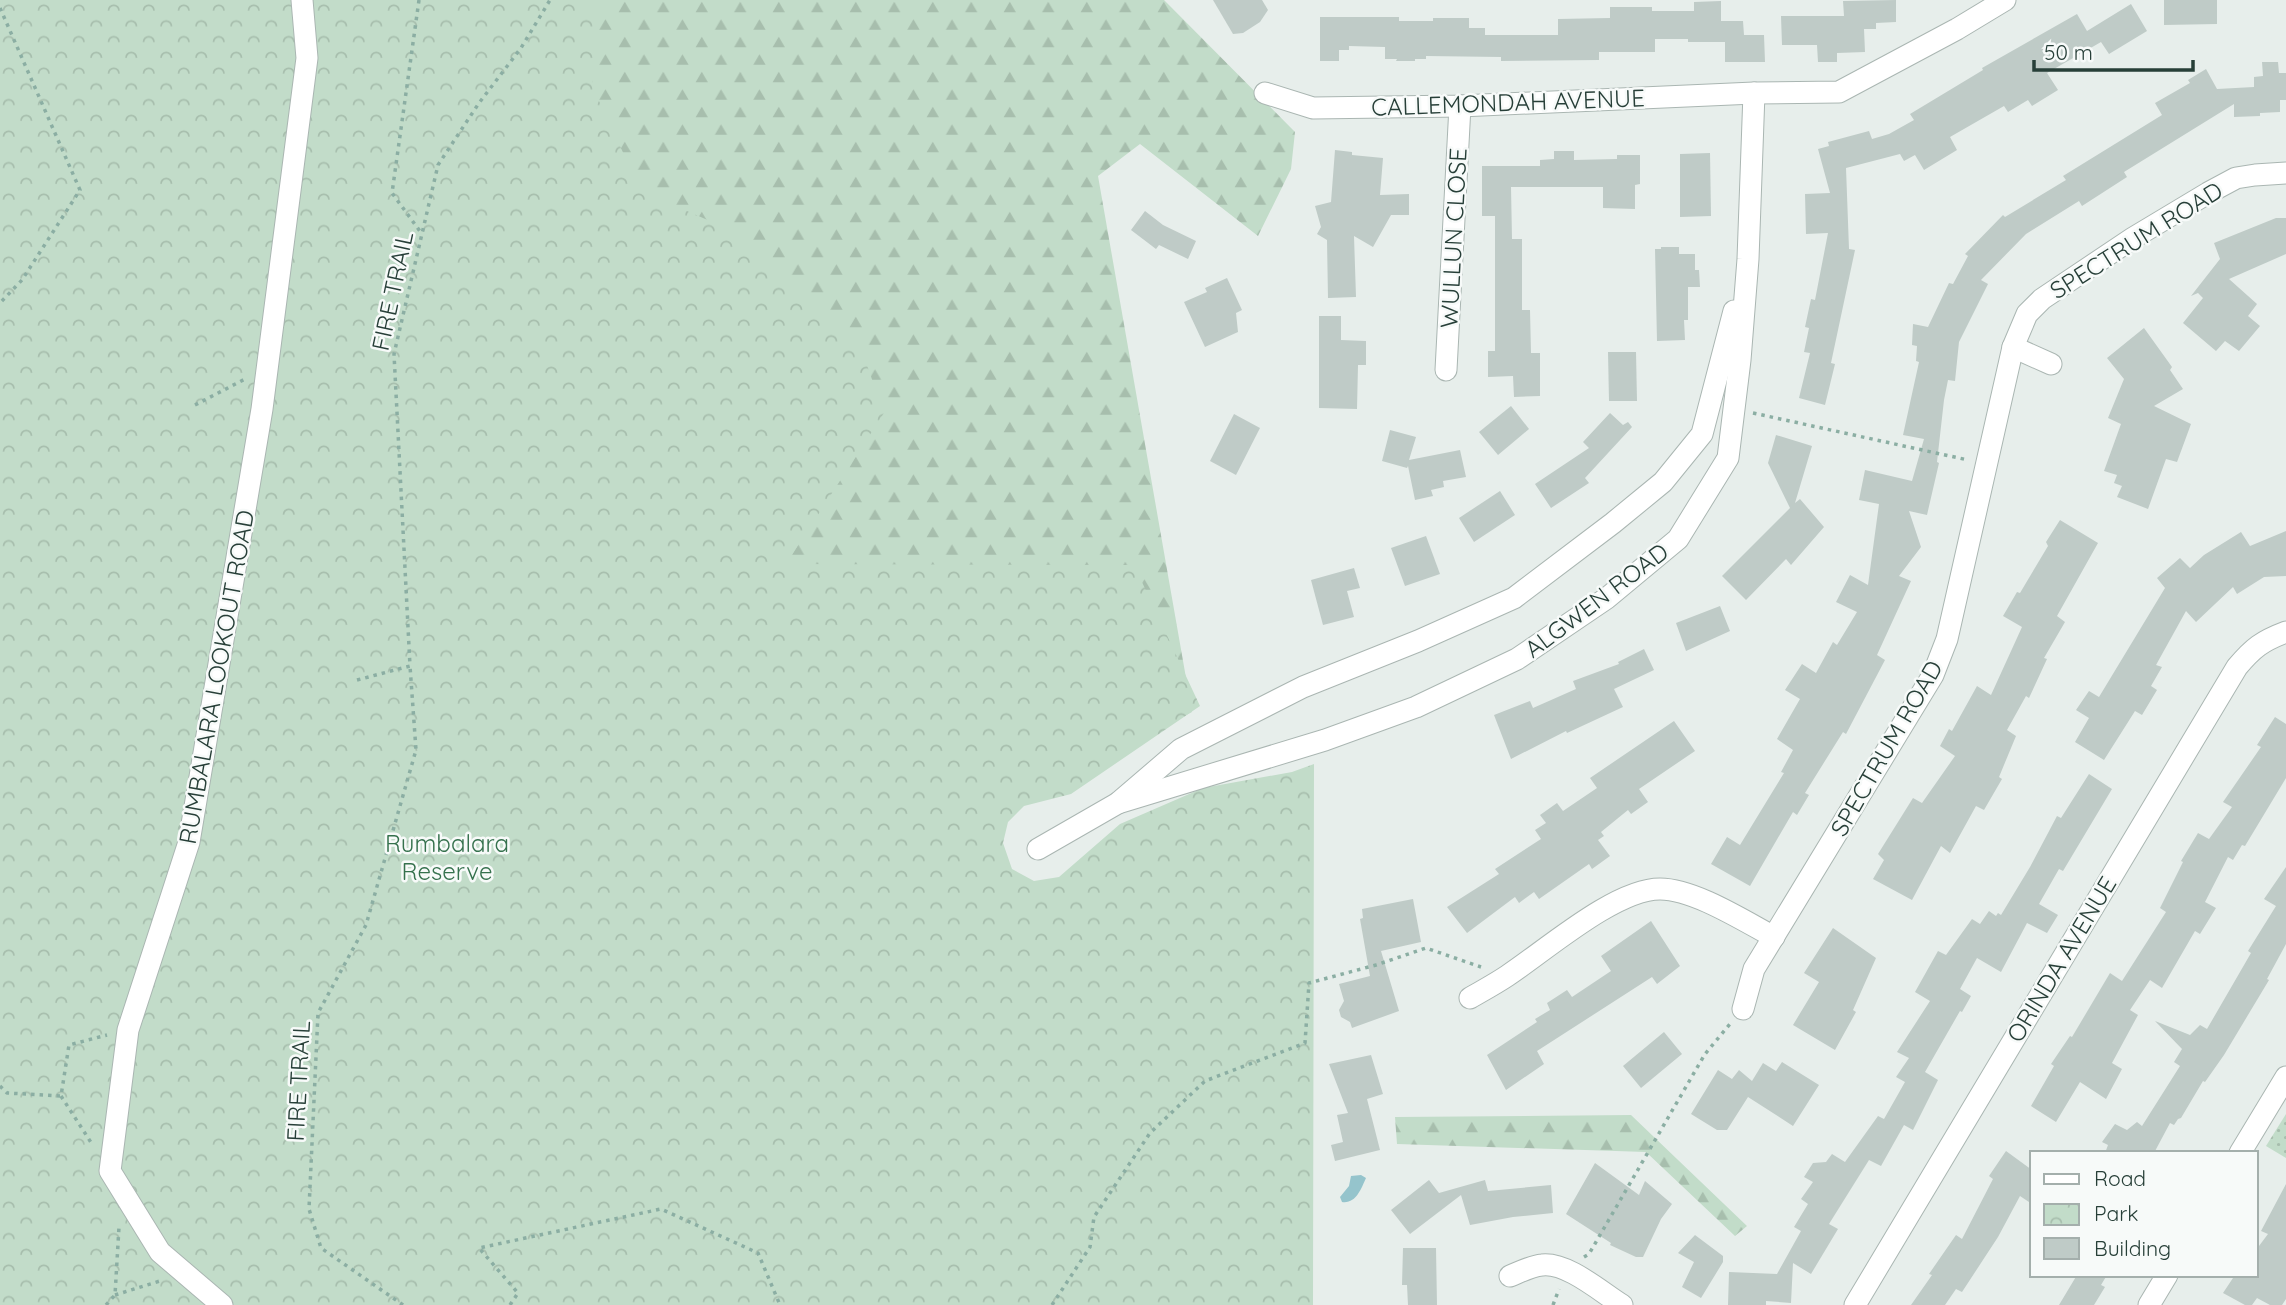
<svg xmlns="http://www.w3.org/2000/svg" width="2286" height="1305" viewBox="0 0 2286 1305" font-family="Quicksand,sans-serif">
<style>
.grass{fill:url(#grass-dots)}
.forest{fill:url(#forest-firs)}
.park{fill:url(#park-crowns)}
.water{fill:#95c4cc}
.building{fill:#bfcbc7}
.lines{fill:none;stroke-linecap:round;stroke-linejoin:round}
.minor-casing{stroke:#aab6b2;stroke-width:23}
.path{stroke:#8baea3;stroke-width:3.5;stroke-dasharray:3.5 5;stroke-linecap:butt}
.minor{stroke:#fff;stroke-width:21}
.labels{text-anchor:middle;dominant-baseline:central;stroke-width:5;stroke-linejoin:round;paint-order:stroke}
.street-label{font-size:24px;fill:#273f38;stroke:#f7faf9}
.park-label{font-size:24px;fill:#35714d;stroke:#f7faf9}
</style>
<defs>
<pattern id="grass-dots" width="8" height="8" patternUnits="userSpaceOnUse" patternTransform="scale(1.75)"><rect width="8" height="8" fill="#c2dcc9"/><path d="M2 2h.1M6 6h.1" fill="none" stroke="#a7bead" stroke-width="1.8" stroke-linecap="round"/></pattern>
<pattern id="forest-firs" width="22" height="20" patternUnits="userSpaceOnUse" patternTransform="scale(1.75)"><rect width="22" height="20" fill="#c2dcc9"/><path d="M5 1l3.5 6h-7zM16 11l3.5 6h-7z" fill="#a7bead"/></pattern>
<pattern id="park-crowns" width="20" height="18" patternUnits="userSpaceOnUse" patternTransform="scale(1.75)"><rect width="20" height="18" fill="#c2dcc9"/><path d="M2 6a3 3 0 1 1 6 0M12 15a3 3 0 1 1 6 0" fill="none" stroke="#a7bead"/></pattern>
</defs>
<rect width="100%" height="100%" fill="#e7eeeb"/>
<polygon class="grass" points="2286,1114 2286,1158 2266,1146"/>
<g class="forest">
<polygon points="585,0 1164,0 1295,132 1291,169 1258,236 1140,144 1098,176 1192,712 998,813 1003,919 1141,852 1313,796 1313,1305 237,1305 244,1280 152,1230 135,1156 132,1025 396,51"/>
<polygon points="1631,1115 1747,1226 1735,1236 1646,1152 1397,1144 1395,1117"/>
</g>
<polygon class="park" points="0,0 597,0 592,86 641,191 726,228 858,340 884,413 786,564 1134,565 1200,706 1071,794 1024,806 1008,822 1003,843 1012,869 1034,881 1059,877 1120,824 1203,788 1292,772 1314,764 1313,1305 0,1305"/>
<path class="water" d="M1361,1175l5,3c-5,11 -10,26 -24,24l-2,-5 9,-11 2,-10z"/>
<g class="building">
<polygon points="1213,0 1262,0 1268,10 1260,22 1243,33 1233,34"/>
<polygon points="1896,0 1896,22 1876,23 1876,29 1864,29 1865,52 1837,53 1837,62 1818,62 1817,45 1782,45 1781,16 1844,16 1843,1"/>
<polygon points="2164,0 2217,0 2217,24 2164,25"/>
<polygon points="1721,1 1721,21 1743,21 1744,35 1764,35 1765,62 1725,62 1725,42 1688,42 1688,39 1655,39 1655,52 1599,52 1599,60 1501,61 1501,57 1426,56 1426,59 1415,59 1415,61 1396,61 1397,59 1385,59 1385,47 1349,46 1349,50 1339,50 1339,61 1320,61 1320,17 1399,17 1399,21 1433,21 1433,18 1469,18 1469,28 1485,28 1485,35 1558,35 1558,19 1610,18 1610,7 1652,7 1652,11 1694,11 1694,2"/>
<polygon points="2131,4 2147,31 2109,54 2101,42 2047,73 2058,90 2032,106 2028,100 2008,112 2004,106 1950,137 1957,150 1924,170 1915,155 1904,161 1900,154 1846,168 1849,249 1855,250 1831,363 1835,364 1825,405 1799,398 1810,353 1804,352 1809,328 1805,327 1811,299 1815,300 1828,233 1806,234 1805,194 1830,193 1818,149 1829,146 1828,142 1869,131 1872,139 1889,134 1914,120 1910,114 1983,70 1982,68 2077,14 2087,31"/>
<polygon points="2262,62 2278,62 2279,73 2286,73 2286,100 2280,100 2280,112 2260,113 2260,116 2234,117 2234,104 2124,172 2127,177 2082,206 2079,201 2026,234 1981,280 1988,284 1959,342 1955,381 1948,380 1944,400 1937,462 1939,463 1927,515 1909,511 1921,547 1899,576 1911,581 1877,655 1885,660 1846,734 1843,732 1805,793 1809,795 1797,815 1793,812 1750,886 1711,864 1727,837 1740,845 1784,773 1781,772 1793,750 1777,739 1800,699 1785,690 1802,664 1816,673 1833,642 1837,645 1857,612 1836,602 1850,575 1868,585 1879,504 1859,500 1865,470 1912,481 1924,439 1903,435 1919,362 1916,361 1917,346 1912,345 1913,324 1928,327 1949,283 1953,284 1968,256 1965,254 2003,215 2005,217 2066,180 2063,176 2162,115 2155,103 2190,83 2188,80 2206,69 2217,89 2254,87 2254,77 2263,76"/>
<polygon points="1335,150 1352,152 1352,155 1383,158 1380,195 1409,194 1409,215 1391,215 1373,247 1354,236 1356,297 1328,298 1327,240 1317,234 1321,227 1315,206 1331,202"/>
<polygon points="1554,151 1574,151 1574,160 1617,159 1617,155 1640,155 1640,184 1635,185 1635,209 1603,208 1603,187 1511,187 1512,239 1522,239 1522,310 1530,310 1531,353 1540,353 1540,396 1514,397 1513,376 1488,377 1488,351 1495,351 1495,216 1482,216 1482,166 1540,166 1540,160 1554,159"/>
<polygon points="1710,153 1711,216 1680,217 1680,154"/>
<polygon points="1145,211 1163,225 1196,241 1188,259 1159,245 1156,249 1131,230"/>
<polygon points="2276,218 2286,218 2286,254 2229,279 2257,304 2248,316 2260,326 2239,351 2225,341 2216,351 2183,323 2203,298 2198,293 2191,296 2220,259 2214,243"/>
<polygon points="1661,247 1679,247 1679,254 1695,254 1695,270 1699,270 1700,287 1688,287 1688,320 1684,320 1685,340 1657,341 1655,249 1661,249"/>
<polygon points="1227,278 1242,310 1236,313 1238,332 1205,347 1184,302 1207,292 1205,288"/>
<polygon points="1319,316 1341,316 1341,340 1366,341 1366,365 1358,365 1357,409 1319,408"/>
<polygon points="2144,328 2172,367 2170,370 2183,389 2154,406 2191,424 2177,462 2166,459 2148,509 2117,497 2122,486 2114,483 2117,475 2104,471 2121,424 2108,418 2124,379 2107,358"/>
<polygon points="1608,352 1636,352 1637,401 1609,401"/>
<polygon points="1511,406 1529,429 1498,455 1479,432"/>
<polygon points="1610,413 1623,425 1628,422 1632,427 1585,478 1589,483 1551,508 1535,484 1589,448 1583,442"/>
<polygon points="1234,414 1260,428 1236,475 1210,461"/>
<polygon points="1390,430 1416,437 1409,460 1460,450 1466,477 1443,481 1444,487 1431,490 1433,496 1415,500 1408,466 1407,468 1382,461"/>
<polygon points="1776,435 1812,446 1795,503 1800,499 1824,527 1791,565 1786,559 1746,600 1722,576 1790,508 1768,463"/>
<polygon points="1500,491 1515,515 1474,542 1459,518"/>
<polygon points="2060,520 2098,543 2057,616 2065,622 2044,658 2047,659 2029,698 2026,696 2007,730 2016,736 1999,777 2002,779 1984,810 1976,806 1950,853 1941,846 1912,900 1873,879 1884,860 1878,854 1913,798 1922,803 1955,756 1940,746 1949,729 1952,731 1977,686 1991,695 2022,627 2003,616 2017,592 2020,593 2048,546 2046,542"/>
<polygon points="2286,531 2286,576 2264,577 2237,594 2233,587 2196,622 2186,611 2156,665 2162,667 2151,686 2157,690 2142,715 2135,711 2104,760 2075,742 2089,718 2076,710 2089,691 2099,697 2165,588 2157,578 2180,558 2190,568 2204,555 2241,532 2250,546"/>
<polygon points="1426,536 1440,574 1405,586 1391,548"/>
<polygon points="1354,568 1360,588 1347,591 1354,617 1323,625 1311,580"/>
<polygon points="1720,606 1730,631 1686,651 1676,623"/>
<polygon points="1644,649 1654,670 1614,689 1623,707 1567,733 1566,731 1511,759 1494,715 1530,701 1533,708 1576,689 1573,681 1619,664 1618,662"/>
<polygon points="2275,717 2286,724 2286,778 2245,846 2242,845 2233,860 2228,857 2205,902 2216,908 2200,934 2195,931 2162,988 2150,980 2130,1010 2138,1015 2112,1063 2122,1069 2106,1099 2080,1082 2056,1122 2031,1106 2054,1066 2051,1064 2070,1036 2072,1037 2110,973 2122,981 2166,912 2160,908 2183,862 2181,861 2198,833 2209,839 2232,807 2223,802 2261,747 2257,745"/>
<polygon points="1674,721 1695,751 1639,789 1648,802 1631,814 1628,810 1601,832 1604,836 1598,840 1610,856 1592,869 1589,864 1539,899 1534,892 1519,903 1515,897 1467,933 1447,907 1499,874 1495,869 1541,839 1535,830 1546,823 1540,815 1557,803 1563,811 1597,788 1590,778"/>
<polygon points="2089,774 2112,789 2063,871 2059,869 2039,904 2058,915 2047,933 2027,923 2001,972 1977,958 1960,989 1971,996 1962,1012 1960,1011 1925,1072 1938,1080 1913,1130 1904,1125 1881,1166 1869,1160 1829,1224 1838,1229 1811,1274 1793,1263 1791,1303 1766,1301 1766,1305 1728,1305 1729,1272 1777,1274 1801,1231 1794,1227 1808,1204 1801,1199 1813,1182 1804,1177 1813,1163 1826,1162 1832,1154 1845,1162 1878,1116 1884,1119 1905,1082 1896,1077 1909,1058 1897,1052 1930,1001 1915,992 1938,951 1946,955 1972,919 1980,924 1989,911 1996,916 1998,913 2001,915 2030,867 2057,816 2061,818"/>
<polygon points="2286,867 2286,944 2267,979 2269,980 2224,1055 2205,1082 2203,1081 2181,1118 2178,1119 2174,1125 2170,1123 2154,1153 2105,1153 2108,1145 2102,1142 2115,1124 2127,1130 2137,1122 2142,1126 2180,1066 2174,1062 2182,1049 2155,1021 2190,1035 2200,1025 2207,1029 2251,953 2248,951 2276,906 2264,899"/>
<polygon points="1413,899 1421,942 1381,951 1399,1011 1352,1028 1350,1022 1341,1017 1339,1010 1344,1001 1339,984 1370,976 1360,919 1363,918 1362,909"/>
<polygon points="1651,921 1680,966 1657,984 1652,977 1537,1051 1544,1064 1506,1090 1487,1055 1537,1022 1535,1019 1550,1010 1547,1003 1567,990 1572,997 1611,971 1601,956"/>
<polygon points="1833,928 1876,958 1853,1010 1856,1012 1835,1050 1793,1025 1819,982 1804,973"/>
<polygon points="1664,1032 1682,1054 1641,1088 1623,1066"/>
<polygon points="1371,1055 1383,1094 1367,1099 1380,1150 1335,1161 1331,1145 1343,1142 1337,1115 1348,1113 1329,1064"/>
<polygon points="1782,1062 1819,1085 1793,1126 1748,1097 1727,1130 1717,1130 1691,1114 1718,1070 1732,1079 1739,1070 1752,1081 1763,1063 1776,1071"/>
<polygon points="2006,1151 2032,1170 2032,1204 2020,1196 1998,1237 1962,1292 1956,1289 1945,1305 1911,1305 1932,1275 1929,1274 1956,1235 1962,1239 1993,1179 1989,1176"/>
<polygon points="1595,1163 1639,1195 1645,1181 1672,1204 1661,1219 1643,1257 1636,1257 1610,1245 1611,1243 1566,1214"/>
<polygon points="1429,1180 1439,1193 1485,1180 1488,1191 1551,1185 1553,1213 1513,1217 1470,1225 1461,1195 1410,1234 1391,1210"/>
<polygon points="2286,1184 2286,1299 2282,1305 2270,1305 2257,1298 2252,1305 2245,1305 2223,1293 2235,1275 2256,1275 2256,1250 2268,1234 2261,1231"/>
<polygon points="1695,1235 1723,1256 1723,1262 1701,1298 1682,1287 1694,1262 1678,1253"/>
<polygon points="1403,1248 1436,1248 1437,1305 1408,1305 1407,1285 1402,1285"/>
<polygon points="2077,1275 2107,1275 2101,1285 2105,1287 2094,1305 2059,1305"/>
</g>
<g class="lines">
<defs>
<g id="minor">
<polyline points="1265,93 1313,108 1460,106 1754,93 1839,92 1957,29 2005,0"/>
<polyline points="2013,347 2051,364"/>
<polyline points="1446,370 1460,106"/>
<polyline points="1118,803 1325,740 1416,707 1517,659 1607,598 1678,539 1728,458 1740,360 1748,259 1754,93"/>
<polyline points="1038,849 1118,803 1181,749 1303,687 1418,641 1514,598 1613,523 1663,482 1702,434 1734,311"/>
<path d="M1470,998c12,-7 25,-14 37,-22 38,-25 108,-87 153,-87 34,0 84,32 114,48"/>
<polyline points="1743,1009 1754,969 1933,675 1947,639 2013,347 2027,314 2042,299 2133,238 2208,193 2236,178 2255,175 2286,173"/>
<polyline points="2240,1153 2286,1077"/>
<path d="M1510,1276c10,-4 21,-10 32,-11 25,-3 59,27 80,40"/>
<polyline points="222,1305 160,1252 110,1171 128,1030 189,842 262,409 307,58 302,0"/>
<path d="M1855,1305l382,-638c16,-19 25,-26 49,-35"/>
<polyline points="2149,1305 2167,1275"/>
</g>
</defs>
<use href="#minor" class="minor-casing"/>
<g class="path">
<polyline points="419,0 392,193 422,234"/>
<polyline points="0,8 80,190 22,280 0,303"/>
<polyline points="195,405 247,378"/>
<polyline points="1753,413 1968,460"/>
<polyline points="357,680 410,666 394,354 438,165 479,103 521,48 550,0"/>
<polyline points="0,1086 7,1093 61,1096 69,1045 107,1035"/>
<polyline points="61,1096 92,1144"/>
<polyline points="1584,1257 1589,1254 1705,1054 1730,1024"/>
<polyline points="115,1295 163,1280"/>
<polyline points="106,1305 115,1295 119,1227"/>
<polyline points="403,1305 321,1248 309,1209 318,1013 366,925 416,750 410,666"/>
<polyline points="510,1305 518,1293 479,1248 661,1209 758,1253 780,1305"/>
<polyline points="1052,1305 1090,1247 1094,1217 1150,1133 1205,1081 1305,1043 1309,983 1376,965 1426,948 1481,967"/>
<polyline points="1553,1305 1559,1289"/>
</g>
<use href="#minor" class="minor"/>
</g>
<g class="labels">
<g class="street-label">
<text transform="translate(1508 102) rotate(-2)">CALLEMONDAH AVENUE</text>
<text transform="translate(1453 238) rotate(-87)">WULLUN CLOSE</text>
<text transform="translate(2136 240) rotate(-32)">SPECTRUM ROAD</text>
<text transform="translate(392 291) rotate(-78)">FIRE TRAIL</text>
<text transform="translate(1596 600) rotate(-37)">ALGWEN ROAD</text>
<text transform="translate(216 677) rotate(-80)">RUMBALARA LOOKOUT ROAD</text>
<text transform="translate(1886 748) rotate(-60)">SPECTRUM ROAD</text>
<text transform="translate(2061 959) rotate(-59)">ORINDA AVENUE</text>
<text transform="translate(298 1081) rotate(-87)">FIRE TRAIL</text>
</g>
<g class="park-label">
<text x="447" y="843">Rumbalara<tspan x="447" dy="28">Reserve</tspan></text>
</g>
</g>
<rect x="2030" y="1151" width="228" height="126" fill="#f7faf9" stroke="#a4afac" stroke-width="2"/>
<rect x="2044" y="1174" width="35" height="10" fill="#ffffff" stroke="#a4afac" stroke-width="2"/>
<text x="2094" y="1186" font-size="21" fill="#273f38">Road</text>
<rect x="2044" y="1204" width="35" height="21" fill="url(#park-crowns)" stroke="#a4afac" stroke-width="2"/>
<text x="2094" y="1221" font-size="21" fill="#273f38">Park</text>
<rect x="2044" y="1238" width="35" height="21" fill="#bfcbc7" stroke="#a4afac" stroke-width="2"/>
<text x="2094" y="1256" font-size="21" fill="#273f38">Building</text>
<path d="M2034 60v10h159v-10" fill="none" stroke="#273f38" stroke-width="3.5"/>
<text x="2044" y="60" font-size="21" fill="#273f38" stroke="#f7faf9" stroke-width="5" paint-order="stroke">50 m</text>
</svg>
